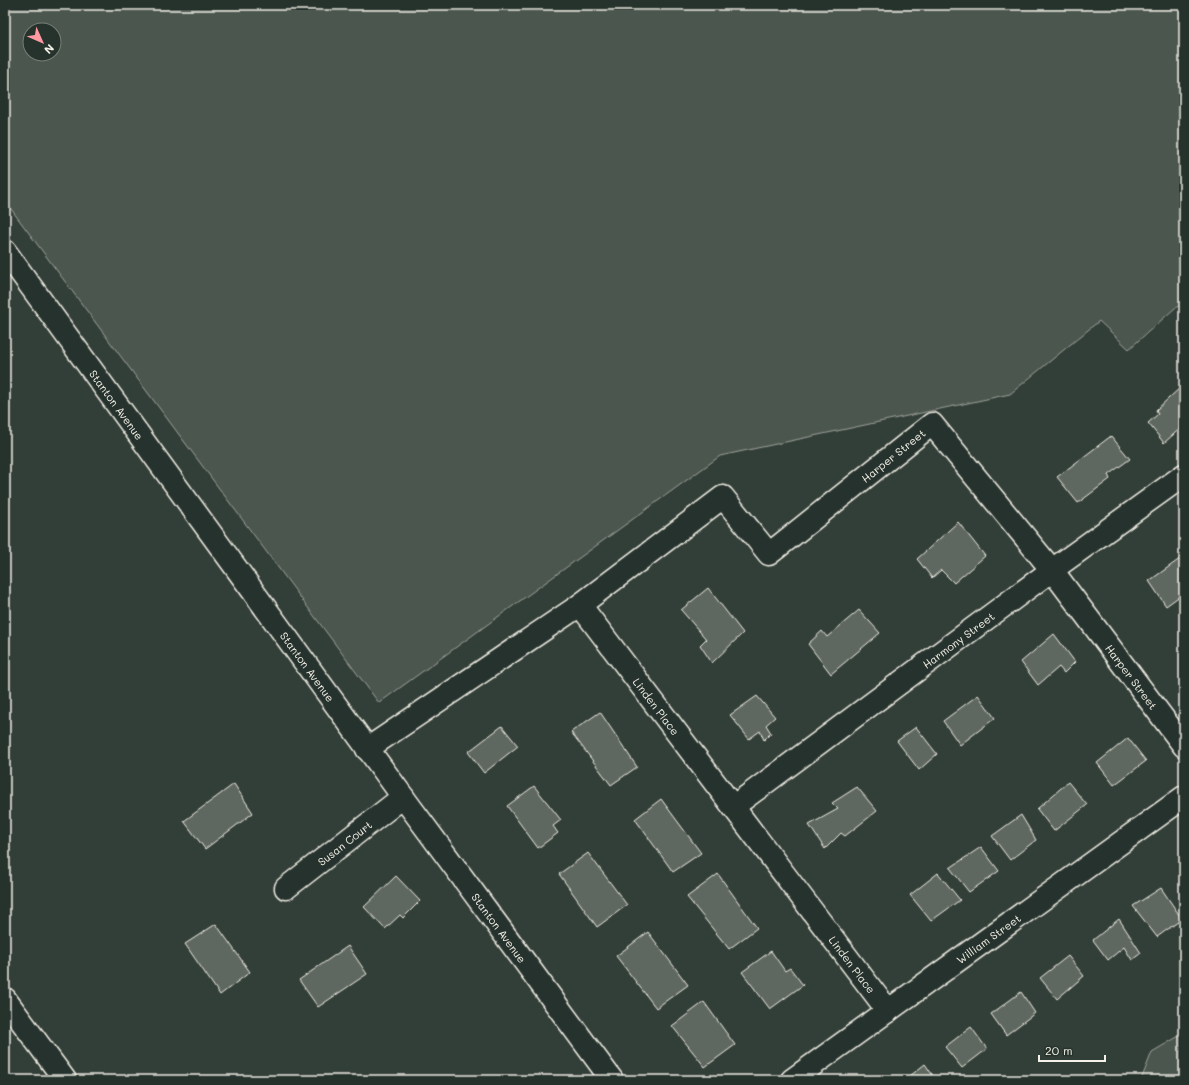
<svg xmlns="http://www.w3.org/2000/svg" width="1189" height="1085" viewBox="0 0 1189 1085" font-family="Mali,sans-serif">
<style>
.green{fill:#4c564f;stroke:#a0a49c;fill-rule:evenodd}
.building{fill:#5f6861;stroke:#f4f1e8}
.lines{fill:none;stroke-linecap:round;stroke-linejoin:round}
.minor-casing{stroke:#f4f1e8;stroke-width:25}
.secondary-casing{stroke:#f4f1e8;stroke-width:25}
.minor{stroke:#26332d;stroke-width:22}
.secondary{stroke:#26332d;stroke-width:22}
.labels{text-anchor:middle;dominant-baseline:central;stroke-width:3;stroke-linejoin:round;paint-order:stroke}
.street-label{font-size:11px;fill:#f4f1e8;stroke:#26332d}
</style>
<rect width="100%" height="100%" fill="#323e38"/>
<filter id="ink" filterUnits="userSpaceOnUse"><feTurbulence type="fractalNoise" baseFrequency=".025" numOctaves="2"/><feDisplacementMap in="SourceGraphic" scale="8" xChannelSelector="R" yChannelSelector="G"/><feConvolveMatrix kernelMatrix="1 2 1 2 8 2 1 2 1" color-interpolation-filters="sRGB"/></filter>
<g filter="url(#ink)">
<g class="green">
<path d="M5,5h1179v298l-9,5 -46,41 -30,-28 -89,73 -290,62 -341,247 -374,-502zM30,30h24v24h-24z"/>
<polygon points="1184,1033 1184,1080 1141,1080 1152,1052"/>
</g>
<g class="building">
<polygon points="1181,387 1184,390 1184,425 1164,443 1148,423 1158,414 1156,410"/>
<polygon points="1111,436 1130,459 1108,475 1110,479 1078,503 1057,477"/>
<polygon points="958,522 985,556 954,583 941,570 932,578 917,559"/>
<polygon points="1184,556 1184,593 1166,606 1149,581"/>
<polygon points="708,588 743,633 712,663 700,645 706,639 681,610"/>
<polygon points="859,610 880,633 831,674 808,644 822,631 827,637"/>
<polygon points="1054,634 1075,662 1064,673 1059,667 1038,685 1021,662"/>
<polygon points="978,695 995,718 960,745 943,721"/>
<polygon points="757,696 775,717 766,725 771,733 764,740 760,731 749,739 730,715"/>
<polygon points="600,712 637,767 611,785 571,732"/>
<polygon points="502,726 518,746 484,773 468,752"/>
<polygon points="916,727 937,754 919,770 897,741"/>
<polygon points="1128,738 1146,761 1114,785 1097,763"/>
<polygon points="1068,782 1087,805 1054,831 1037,809"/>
<polygon points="234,784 253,813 205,849 184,821"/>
<polygon points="534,786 561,820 553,826 558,833 538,848 507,806"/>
<polygon points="857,787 877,811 845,836 841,833 825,849 809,825 838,809 832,803"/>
<polygon points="661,799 701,853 673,872 635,819"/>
<polygon points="1021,815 1036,840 1010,860 992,836"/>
<polygon points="981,847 999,871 969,892 950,868"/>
<polygon points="588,853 627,905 597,927 559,874"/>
<polygon points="938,873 960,900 931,921 910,895"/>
<polygon points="718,874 757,928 729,949 687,897"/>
<polygon points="396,876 420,901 403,918 400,915 385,929 364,907"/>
<polygon points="1161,888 1182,919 1157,937 1133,906"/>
<polygon points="1119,919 1141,953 1132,960 1124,947 1108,960 1093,940"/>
<polygon points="216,924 250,972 220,995 185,944"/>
<polygon points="648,932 688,985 656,1008 616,956"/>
<polygon points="348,946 367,974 318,1007 299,980"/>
<polygon points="771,951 785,971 790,968 803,985 770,1009 742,972"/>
<polygon points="1068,956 1084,976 1057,999 1040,978"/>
<polygon points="1021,992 1035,1013 1006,1035 991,1014"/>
<polygon points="704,1002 735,1045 705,1067 672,1026"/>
<polygon points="971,1027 987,1049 962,1068 945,1047"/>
<polygon points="925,1064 936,1080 905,1080"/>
</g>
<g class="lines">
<defs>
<g id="minor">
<path id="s1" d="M5,251l398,546 209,283"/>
<path id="s2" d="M580,605l308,406"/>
<path id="s3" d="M367,749l213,-144 143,-108 46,57 163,-130 120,146 132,176"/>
<path id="s4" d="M734,806l318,-236 132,-95"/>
<path id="s5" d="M286,888l117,-91"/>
<polyline points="5,999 65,1080"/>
</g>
<g id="secondary">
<path id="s6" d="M792,1080l392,-283"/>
</g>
</defs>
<use href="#minor" class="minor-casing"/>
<use href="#secondary" class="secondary-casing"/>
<use href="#minor" class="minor"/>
<use href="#secondary" class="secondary"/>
</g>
</g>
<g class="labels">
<g class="street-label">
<text stroke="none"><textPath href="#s1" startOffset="190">Stanton Avenue</textPath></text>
<text stroke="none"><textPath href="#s3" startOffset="668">Harper Street</textPath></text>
<text stroke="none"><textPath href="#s4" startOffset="279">Harmony Street</textPath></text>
<text stroke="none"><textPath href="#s1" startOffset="514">Stanton Avenue</textPath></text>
<text stroke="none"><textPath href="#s3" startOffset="1040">Harper Street</textPath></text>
<text stroke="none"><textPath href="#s2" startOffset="127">Linden Place</textPath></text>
<text stroke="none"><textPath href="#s5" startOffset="74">Susan Court</textPath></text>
<text stroke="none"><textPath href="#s1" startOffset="838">Stanton Avenue</textPath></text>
<text stroke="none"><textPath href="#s6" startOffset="242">William Street</textPath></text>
<text stroke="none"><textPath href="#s2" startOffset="451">Linden Place</textPath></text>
</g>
</g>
<rect width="1189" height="1085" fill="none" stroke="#26332d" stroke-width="20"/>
<rect x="10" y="10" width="1169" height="1065" fill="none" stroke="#f4f1e8" stroke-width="1.5" filter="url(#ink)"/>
<g transform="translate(42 42) rotate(135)"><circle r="19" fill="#26332d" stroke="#787f78"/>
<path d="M0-3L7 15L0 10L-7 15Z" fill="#ff9aa2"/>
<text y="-6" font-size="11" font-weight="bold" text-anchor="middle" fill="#f4f1e8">N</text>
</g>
<path d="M1039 1055v6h66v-6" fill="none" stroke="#f4f1e8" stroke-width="2"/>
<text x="1045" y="1055" font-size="12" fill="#f4f1e8" stroke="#26332d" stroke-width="3" paint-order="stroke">20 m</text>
</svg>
